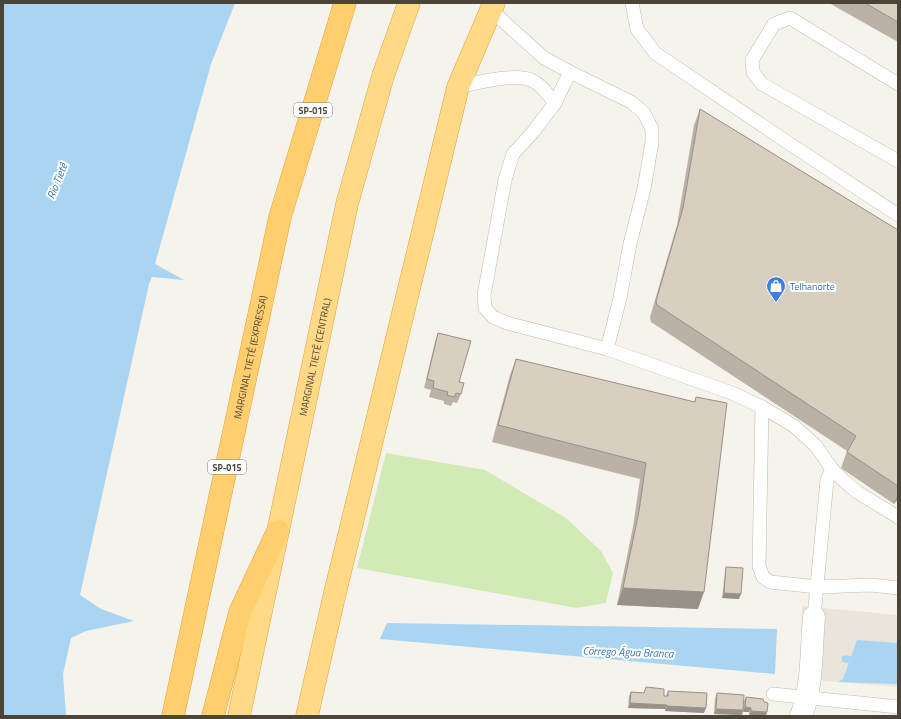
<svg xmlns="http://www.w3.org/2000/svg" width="901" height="719" viewBox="0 0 901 719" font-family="'Titillium Web',sans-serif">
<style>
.residential{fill:#eae5da}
.green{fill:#d2eab5}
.water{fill:#a9d4f2}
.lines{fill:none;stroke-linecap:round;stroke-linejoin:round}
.stream{stroke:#a9d4f2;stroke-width:7}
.service-casing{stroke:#c2bbae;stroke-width:14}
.minor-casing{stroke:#c2bbae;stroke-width:23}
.trunk-casing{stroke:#e0a43c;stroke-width:23}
.motorway-casing{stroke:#e0a43c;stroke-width:23}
.service{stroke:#fff;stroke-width:13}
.minor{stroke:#fff;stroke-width:22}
.trunk{stroke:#ffd985;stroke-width:22}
.motorway{stroke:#ffcf6e;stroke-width:22}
.wall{fill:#bab2a6}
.shaded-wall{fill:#979187}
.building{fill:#d8cfc1;stroke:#979187}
.labels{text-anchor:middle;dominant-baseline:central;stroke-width:4;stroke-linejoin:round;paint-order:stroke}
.shield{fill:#fff;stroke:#817c74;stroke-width:1}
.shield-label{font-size:9px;font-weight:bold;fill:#4b4439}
.shop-label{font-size:10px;fill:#366cbe;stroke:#fff;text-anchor:start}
.street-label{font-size:10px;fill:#4b4439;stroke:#fff}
.water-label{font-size:11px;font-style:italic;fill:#2e7ab2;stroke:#fff}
</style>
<rect width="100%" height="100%" fill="#f6f3ec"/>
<polygon class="residential" points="802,606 898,615 898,687 800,679"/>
<polygon class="green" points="386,453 485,470 566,518 601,551 613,573 606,603 577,608 357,568"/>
<g class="water">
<polygon points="3,3 235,3 211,64 155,264 184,280 152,277 149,284 80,595 101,609 134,621 86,631 71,638 63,674 66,716 3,716"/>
<polygon points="387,623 777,629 775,674 380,639"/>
<polygon points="857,640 898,643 898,684 838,682 843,679"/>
</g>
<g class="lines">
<polyline class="stream" points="845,659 858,660"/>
<defs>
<g id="service">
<polyline points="632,3 637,29 655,53 784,140 898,215"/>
<polyline points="491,10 544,58 570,72 631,102 644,113 652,129 652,142 644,189 630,244 620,298 607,349"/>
<polyline points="570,72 555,103 533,132 513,154 505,180 484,295 485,308 493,317 507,323 607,349 732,393 762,407 794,426 816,446 832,469 844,481 857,492 898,517"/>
<polyline points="898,84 790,18 774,24 752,60 753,72 762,84 898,161"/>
<path d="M458,87c18,-4 58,-15 75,-6 9,4 15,14 22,22"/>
<polyline points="762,407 759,566 763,577 770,582 818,587 871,585 898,588"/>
<polyline points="814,617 827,480 832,469"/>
<polyline points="773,694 898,707"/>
</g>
<path id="minor" d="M801,716c12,-30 10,-67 13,-99"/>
<g id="trunk">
<path id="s1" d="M239,716l108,-512 36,-128 26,-73"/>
<polyline points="307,716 334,597 458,87 494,3"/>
</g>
<g id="motorway">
<path id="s2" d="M173,716l107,-499 65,-214"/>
<polyline points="213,716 240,612 278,531"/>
</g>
</defs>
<use href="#service" class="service-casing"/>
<use href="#minor" class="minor-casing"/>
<use href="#trunk" class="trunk-casing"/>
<use href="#motorway" class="motorway-casing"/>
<use href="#service" class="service"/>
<use href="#minor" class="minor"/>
<use href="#trunk" class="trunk"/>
<use href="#motorway" class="motorway"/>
</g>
<g class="wall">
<polygon points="829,3 898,3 898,42"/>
<polygon points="700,109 898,230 898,499 894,504 841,468 847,451 651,322 650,317 677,225 694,125"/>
<polygon points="438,333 459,382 461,394 457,403 453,402 451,406 444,404 444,401 429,397 431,390 424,388 435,342"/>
<polygon points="516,359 694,402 696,397 698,609 617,605 633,527 640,479 492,442 510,375"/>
<polygon points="726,567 739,599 722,598 725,572"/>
<polygon points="646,687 664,696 666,696 668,691 704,713 665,711 665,709 628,708 629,696 631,692 644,693"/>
<polygon points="717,693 744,707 744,701 746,697 763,699 749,715 749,712 743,712 743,711 742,715 714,714 715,698"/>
</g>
<g class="shaded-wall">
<polygon points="898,494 898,499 894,504"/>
<polygon points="623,588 704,592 698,609 617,605"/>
<polygon points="724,593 741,594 739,599 722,598"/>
<polygon points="630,703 667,705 665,709 628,708"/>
<polygon points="667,706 706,708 704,713 665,711"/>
<polygon points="745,707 751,708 749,712 743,712"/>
<polygon points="716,709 743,710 742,715 714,714"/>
<polygon points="751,711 767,712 766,716 749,715"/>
</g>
<g class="building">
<polygon points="865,3 898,3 898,22"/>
<polygon points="700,109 898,230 898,486 847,452 856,436 657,305 656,301 683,208"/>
<polygon points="438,333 471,341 459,382 464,383 461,394 456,393 454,397 447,395 448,392 433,388 434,381 427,379"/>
<polygon points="516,359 695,402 696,397 727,403 704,592 623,588 639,511 646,463 498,425"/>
<polygon points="726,567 743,568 741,594 724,593"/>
<polygon points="646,687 664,689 664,696 668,696 668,691 707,693 706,708 667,706 667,705 630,703 631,692 644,693"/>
<polygon points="717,693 744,695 743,710 716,709"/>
<polygon points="746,697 763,699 764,702 768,703 767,712 751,711 751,708 745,707"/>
</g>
<defs>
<symbol id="shop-pin" viewBox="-11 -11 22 30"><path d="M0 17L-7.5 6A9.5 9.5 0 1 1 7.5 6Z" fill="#3f7fe0" stroke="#fff"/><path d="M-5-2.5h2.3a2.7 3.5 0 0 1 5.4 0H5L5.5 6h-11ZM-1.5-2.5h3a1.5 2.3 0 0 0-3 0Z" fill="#fff"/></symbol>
</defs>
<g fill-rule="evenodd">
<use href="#shop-pin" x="765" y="275" width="22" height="30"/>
</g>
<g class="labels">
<g class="shield">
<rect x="294" y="103" width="38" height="14" rx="3"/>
<rect x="208" y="460" width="38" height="14" rx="3"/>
</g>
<g class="shield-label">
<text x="313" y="110">SP-015</text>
<text x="227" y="467">SP-015</text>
</g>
<g class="shop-label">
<text x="790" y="286">Telhanorte</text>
</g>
<g class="street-label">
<text stroke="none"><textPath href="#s2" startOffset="367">MARGINAL TIETÊ (EXPRESSA)</textPath></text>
<text stroke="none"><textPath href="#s1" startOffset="367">MARGINAL TIETÊ (CENTRAL)</textPath></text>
</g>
<g class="water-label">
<text transform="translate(57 181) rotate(-68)">Rio Tietê</text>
<text transform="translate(628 652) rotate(2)">Córrego Água Branca</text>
</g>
</g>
<rect width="901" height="719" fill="none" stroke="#4b4439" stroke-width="8"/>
</svg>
